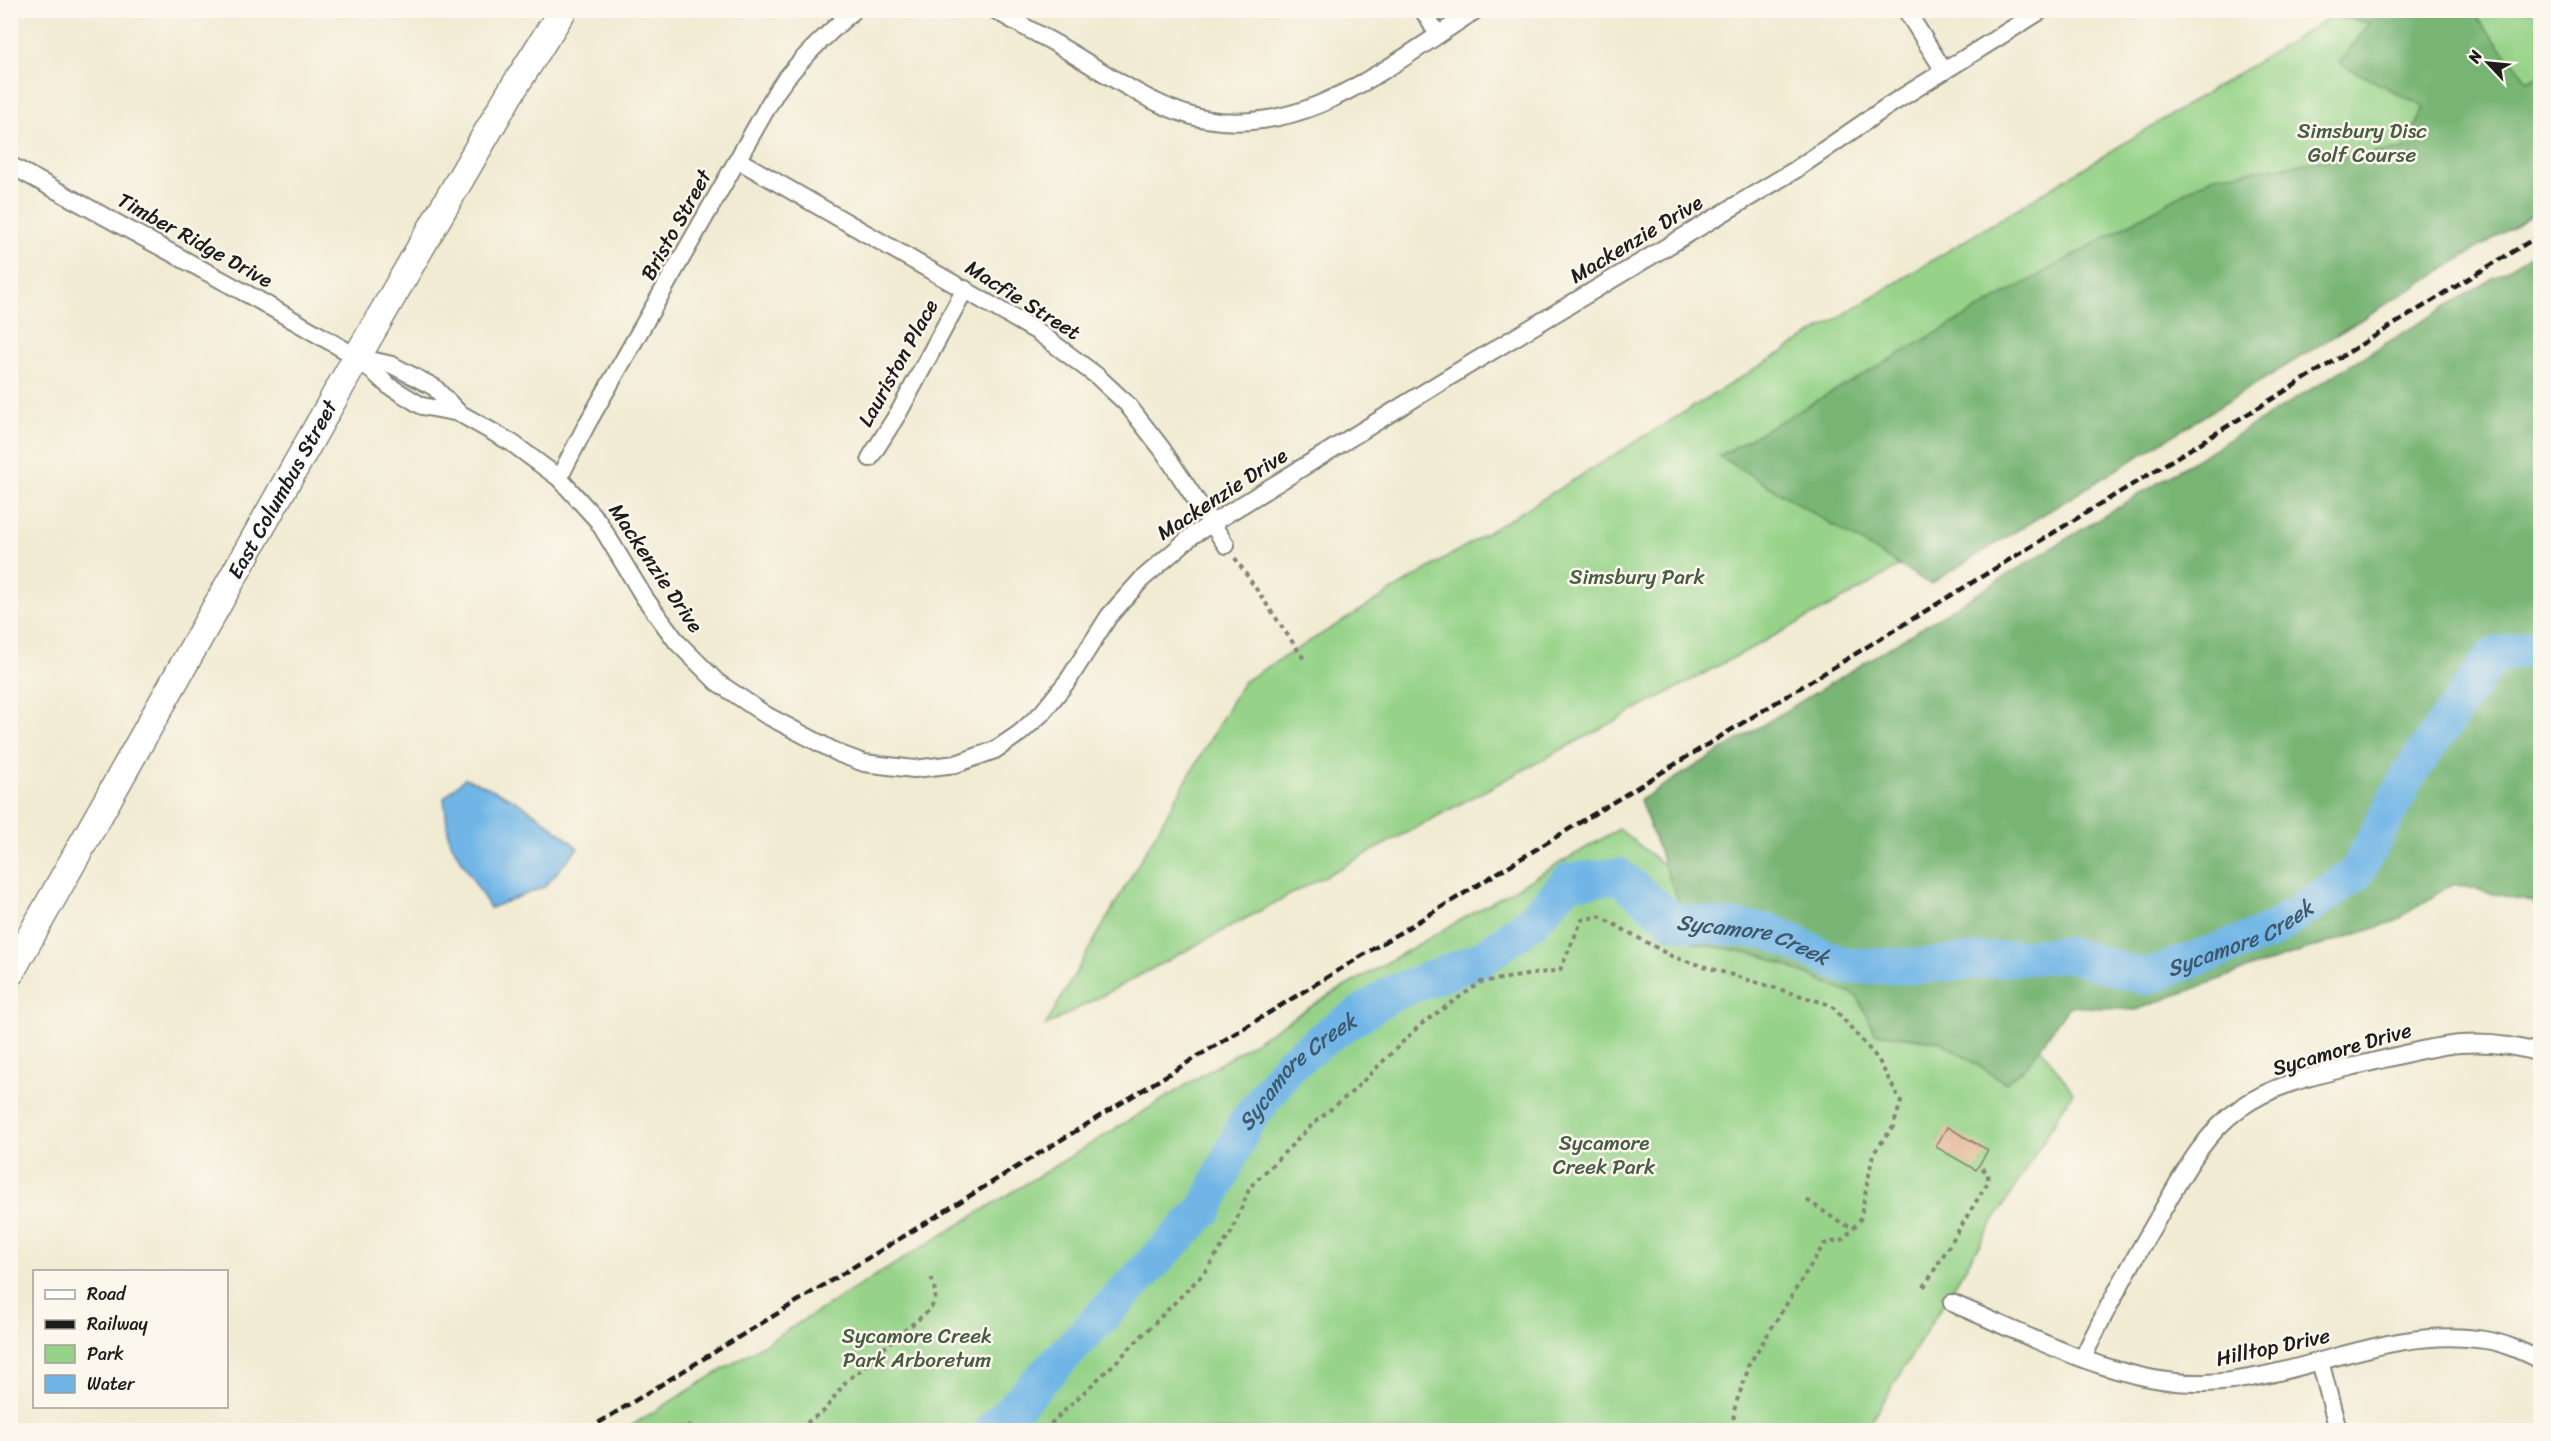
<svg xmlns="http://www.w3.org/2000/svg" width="2551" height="1441" viewBox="0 0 2551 1441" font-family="Sriracha,sans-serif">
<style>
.green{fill:#96d389;stroke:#597852;stroke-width:1.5}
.forest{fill:#78b575;stroke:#4a6848;stroke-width:1.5}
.water{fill:#6fb5e6;stroke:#466881;stroke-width:1.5}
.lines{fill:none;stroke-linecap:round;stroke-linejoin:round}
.river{stroke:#6fb5e6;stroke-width:36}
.building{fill:#e4b997}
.street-casing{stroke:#868478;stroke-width:20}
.primary-casing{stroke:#868478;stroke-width:30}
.path{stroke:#868478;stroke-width:4;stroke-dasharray:4.5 4.5;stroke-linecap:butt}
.street{stroke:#fff;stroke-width:16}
.primary{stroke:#fff;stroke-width:27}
.rail{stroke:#1c1c1c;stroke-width:4.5;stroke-dasharray:9 4.5;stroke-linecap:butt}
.labels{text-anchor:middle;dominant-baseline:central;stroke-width:5;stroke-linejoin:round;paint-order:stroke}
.park-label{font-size:21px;fill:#475c42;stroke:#fbf7ec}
.street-label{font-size:21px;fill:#1c1c1c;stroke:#fbf7ec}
.water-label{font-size:22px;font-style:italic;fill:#3d596d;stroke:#fbf7ec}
</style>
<rect width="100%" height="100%" fill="#fbf7ec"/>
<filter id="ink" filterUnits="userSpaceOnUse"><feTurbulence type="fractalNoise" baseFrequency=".0167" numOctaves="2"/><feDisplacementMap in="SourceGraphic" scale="12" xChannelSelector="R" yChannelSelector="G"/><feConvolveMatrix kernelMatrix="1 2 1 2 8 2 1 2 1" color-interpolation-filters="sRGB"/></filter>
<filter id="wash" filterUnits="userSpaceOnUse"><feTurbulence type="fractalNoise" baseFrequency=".008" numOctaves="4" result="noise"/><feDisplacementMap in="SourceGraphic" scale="24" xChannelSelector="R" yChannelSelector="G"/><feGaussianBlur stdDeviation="1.35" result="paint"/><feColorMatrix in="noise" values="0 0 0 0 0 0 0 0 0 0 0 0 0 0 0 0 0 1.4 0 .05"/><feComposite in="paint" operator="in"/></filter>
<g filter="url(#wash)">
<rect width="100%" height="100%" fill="#f1ebd3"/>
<g class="green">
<polygon points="2324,11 2540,11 2540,181 1858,591 1045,1026 1243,682 2332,16"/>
<polygon points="1619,829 1708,900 1956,930 2073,1092 1866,1430 624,1430 1146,1110 1320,1001"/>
</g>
<g class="forest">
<polygon points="2324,11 2471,11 2528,81 2540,75 2540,210 1930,584 1719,456 2214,176 2404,149 2424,107 2339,63 2370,23 2333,16"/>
<polygon points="2540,249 2540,908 2532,902 2452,884 2394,922 2253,967 2136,1010 2069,1006 2028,1064 2006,1083 1941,1042 1875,1033 1858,997 1761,955 1694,943 1640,800"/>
</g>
<path class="water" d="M465,778c49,18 74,36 113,70l-34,39 -54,21 -41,-68 -5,-42z"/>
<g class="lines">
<path class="river" id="s1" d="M992,1430l214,-222 39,-84 43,-58 44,-34 61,-39 89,-34 49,-37 38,-41 50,-5 54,45 98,11 74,34h72l150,-12 79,23 124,-45 86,-58 53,-100 84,-118 47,-11"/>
</g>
<g id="blocks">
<polygon class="building" points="1947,1127 1988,1150 1976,1170 1936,1147"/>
</g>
</g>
<g filter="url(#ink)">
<use href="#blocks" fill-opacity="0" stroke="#868478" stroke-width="1.5"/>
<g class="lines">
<defs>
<g id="street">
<path d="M995,10c18,11 37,21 56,31 44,25 104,69 154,78 38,7 79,0 115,-15 56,-24 106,-62 156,-94"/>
<polyline points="1423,10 1438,35"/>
<polyline points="1906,10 1944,71"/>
<polyline points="738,160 1038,332 1097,376 1127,404 1162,449 1226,545"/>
<polyline points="10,165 260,301 357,357 389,386 422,406 459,413"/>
<polyline points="357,357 392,365 434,387 459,413 512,443 559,478 598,521 644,597 677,642 717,682 766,715 840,754 864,763 914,769 956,764 995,750 1020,733 1042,713 1069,679 1109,616 1142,579 1193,535 1467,366 1795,170 1888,106 2042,10"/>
<polyline points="870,458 899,412 965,289"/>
<path d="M559,478l28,-54 189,-332c22,-32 50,-56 78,-82"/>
<path d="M1952,1303c76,32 169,83 253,80 95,-3 184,-59 280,-43 20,3 38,12 55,20"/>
<path d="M2083,1358c22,-48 48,-94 75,-140 22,-38 44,-83 81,-109 39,-29 94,-37 141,-49 60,-15 99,-25 160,-7"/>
<polyline points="2320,1361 2338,1430"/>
</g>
<g id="primary">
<path id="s2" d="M10,973l347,-616 152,-262 54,-85"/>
</g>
</defs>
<use href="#street" class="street-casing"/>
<use href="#primary" class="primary-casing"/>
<g class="path">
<polyline points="1235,558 1304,659"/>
<polyline points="1807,1200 1839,1222 1853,1228"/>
<polyline points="1924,1287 1988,1182 1988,1173 1979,1166"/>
<polyline points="670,1430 688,1426 696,1430"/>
<polyline points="801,1430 809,1421 824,1411 847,1380 871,1363 889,1343 931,1309 936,1295 931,1276"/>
<path d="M1044,1430l72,-68 88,-89 27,-40 19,-46 64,-64 39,-32 67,-66 61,-43 79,-12 22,-50 17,-4 74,41 158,48 47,54 23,43 -8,25 -20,27 -13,66 -16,19 -20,5 -76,122c-2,21 -21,43 -12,64"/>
</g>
<use href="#street" class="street"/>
<use href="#primary" class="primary"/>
<polyline class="rail" points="587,1430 2540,235"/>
</g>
</g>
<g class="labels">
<g class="park-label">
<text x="2362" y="131">Simsbury Disc<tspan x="2362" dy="24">Golf Course</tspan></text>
<text x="1637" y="577">Simsbury Park</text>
<text x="1604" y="1143">Sycamore<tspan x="1604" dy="24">Creek Park</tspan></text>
<text x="917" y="1336">Sycamore Creek<tspan x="917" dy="24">Park Arboretum</tspan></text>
</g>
<g class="street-label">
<text transform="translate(676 225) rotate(-61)">Bristo Street</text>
<text transform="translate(1636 239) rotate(-31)">Mackenzie Drive</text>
<text transform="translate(195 240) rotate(29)">Timber Ridge Drive</text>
<text transform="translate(1023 300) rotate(32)">Macfie Street</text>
<text transform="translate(898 363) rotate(-61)">Lauriston Place</text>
<text stroke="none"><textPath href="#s2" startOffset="555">East Columbus Street</textPath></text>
<text transform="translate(1222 494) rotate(-33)">Mackenzie Drive</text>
<text transform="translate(656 568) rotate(56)">Mackenzie Drive</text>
<text transform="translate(2342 1049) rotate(-16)">Sycamore Drive</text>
<text transform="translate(2273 1347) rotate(-12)">Hilltop Drive</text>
</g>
<g class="water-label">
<text stroke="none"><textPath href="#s1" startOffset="1521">Sycamore Creek</textPath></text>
<text stroke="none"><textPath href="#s1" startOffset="1017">Sycamore Creek</textPath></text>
<text stroke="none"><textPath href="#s1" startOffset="476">Sycamore Creek</textPath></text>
</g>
</g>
<rect width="2551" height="1441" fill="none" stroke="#fbf7ec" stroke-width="36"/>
<rect x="33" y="1270" width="195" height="138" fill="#fbf7ec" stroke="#a29f99" stroke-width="1.5"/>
<rect x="45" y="1290" width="30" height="9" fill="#ffffff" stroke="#a29f99" stroke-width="1.5"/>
<text x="87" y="1300" font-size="18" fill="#1c1c1c">Road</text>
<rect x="45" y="1320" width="30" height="9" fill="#1c1c1c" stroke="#a29f99" stroke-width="1.5"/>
<text x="87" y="1330" font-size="18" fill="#1c1c1c">Railway</text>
<rect x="45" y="1345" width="30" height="18" fill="#96d389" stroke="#a29f99" stroke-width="1.5"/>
<text x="87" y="1360" font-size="18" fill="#1c1c1c">Park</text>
<rect x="45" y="1375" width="30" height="18" fill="#6fb5e6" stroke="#a29f99" stroke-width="1.5"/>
<text x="87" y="1390" font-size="18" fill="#1c1c1c">Water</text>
<g transform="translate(2488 63) rotate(296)" stroke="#fbf7ec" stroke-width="4.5" paint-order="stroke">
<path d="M0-4.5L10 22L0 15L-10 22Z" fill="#1c1c1c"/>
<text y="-9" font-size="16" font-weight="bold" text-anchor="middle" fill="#1c1c1c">N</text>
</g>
</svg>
